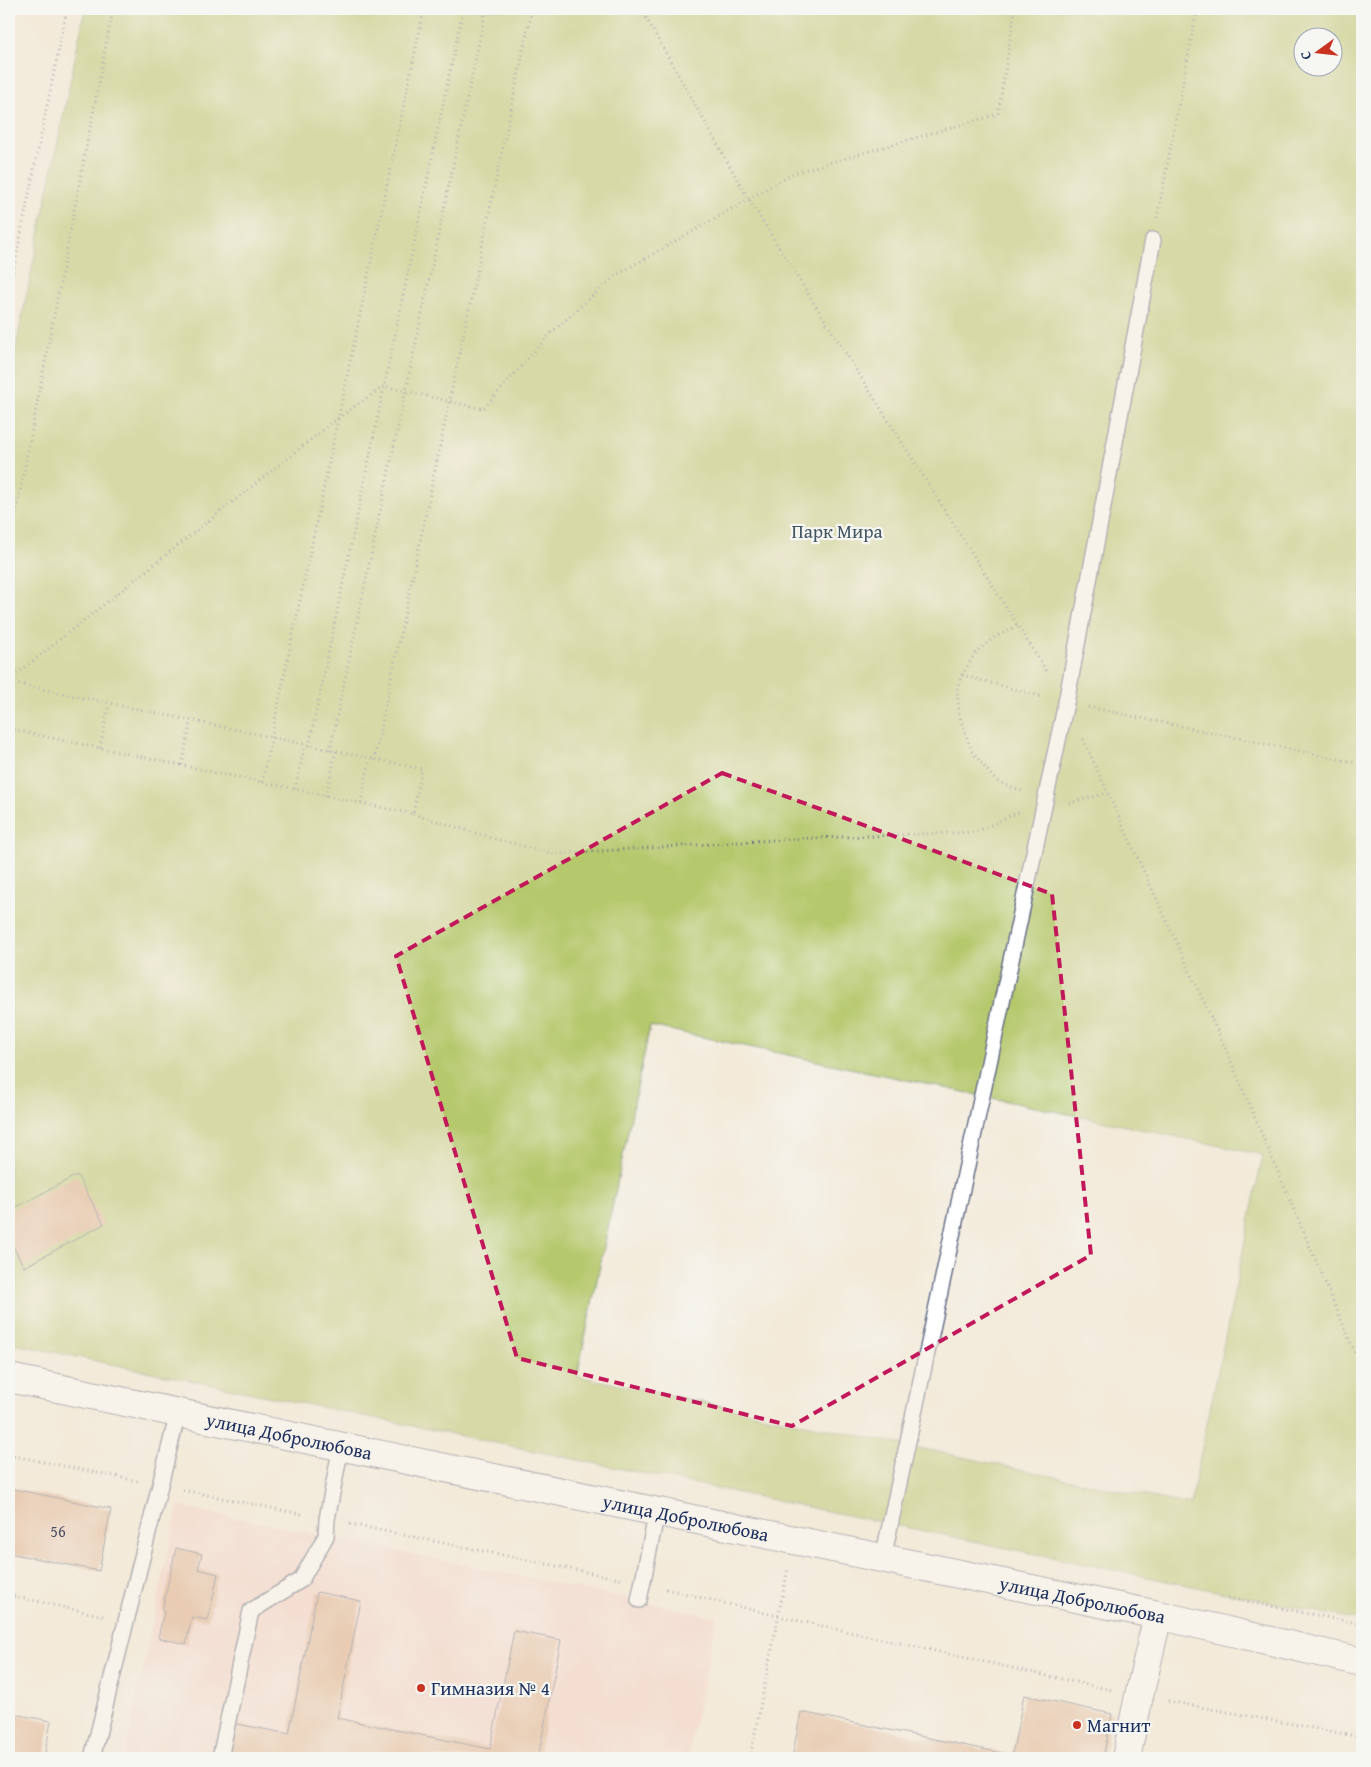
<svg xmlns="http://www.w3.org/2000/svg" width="1371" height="1767" viewBox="0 0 1371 1767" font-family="'Gentium Book Plus',serif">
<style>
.built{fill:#f7d0ca}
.green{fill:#b5c86c;stroke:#687c65;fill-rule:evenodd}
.building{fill:#dda986}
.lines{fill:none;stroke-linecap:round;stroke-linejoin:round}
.service-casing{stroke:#677089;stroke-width:18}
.minor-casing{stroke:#677089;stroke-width:30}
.tertiary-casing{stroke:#677089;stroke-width:30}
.path{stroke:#677089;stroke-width:3;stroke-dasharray:1 4;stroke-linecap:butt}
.service{stroke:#fff;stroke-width:15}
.minor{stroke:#fff;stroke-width:28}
.tertiary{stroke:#fff;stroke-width:28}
.marked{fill:none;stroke:#c2185b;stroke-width:4;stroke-dasharray:10 6;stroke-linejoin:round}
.poi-dot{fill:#c8321e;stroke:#f6f6f2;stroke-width:2}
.labels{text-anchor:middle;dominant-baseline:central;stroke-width:4.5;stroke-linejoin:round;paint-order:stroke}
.number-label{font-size:16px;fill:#4c4e68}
.park-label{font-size:19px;fill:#425562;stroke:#f6f6f2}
.street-label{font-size:19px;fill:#1b2f5e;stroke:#f6f6f2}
.poi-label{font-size:19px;fill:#1b2f5e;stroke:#f6f6f2;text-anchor:start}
</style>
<rect width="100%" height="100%" fill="#f6f6f2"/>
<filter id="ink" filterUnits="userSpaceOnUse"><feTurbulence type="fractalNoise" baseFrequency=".02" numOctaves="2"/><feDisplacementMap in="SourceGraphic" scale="10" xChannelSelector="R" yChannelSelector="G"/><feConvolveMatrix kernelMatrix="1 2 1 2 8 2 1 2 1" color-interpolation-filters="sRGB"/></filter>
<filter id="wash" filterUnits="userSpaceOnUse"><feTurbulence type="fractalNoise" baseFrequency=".0096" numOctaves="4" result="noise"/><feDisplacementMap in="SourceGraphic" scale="20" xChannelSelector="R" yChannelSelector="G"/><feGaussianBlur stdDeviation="1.12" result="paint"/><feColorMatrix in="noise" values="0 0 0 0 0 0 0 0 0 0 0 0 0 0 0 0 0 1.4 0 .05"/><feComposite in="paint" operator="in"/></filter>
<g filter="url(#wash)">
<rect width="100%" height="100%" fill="#f3ead9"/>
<polygon class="built" points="178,1506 717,1617 687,1758 124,1758"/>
<path class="green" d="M85,9h1277v1612l-1353,-278v-962zM1304,38h30v30h-30zM650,1026l613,129 -73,350 -613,-129z"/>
<g id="blocks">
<g class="building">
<polygon points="77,1175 104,1224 24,1267 9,1239 9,1211"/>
<polygon points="9,1488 111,1509 99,1571 9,1553"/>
<polygon points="176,1548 202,1554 198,1569 218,1574 208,1620 192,1617 186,1644 158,1638 164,1611 162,1611"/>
<polygon points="317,1592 361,1601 337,1718 490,1749 514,1631 561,1640 538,1758 225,1758 232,1723 289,1734"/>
<polygon points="1024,1695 1112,1714 1103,1758 792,1758 801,1712 1012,1755"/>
<polygon points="9,1713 51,1721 44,1758 9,1758"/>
</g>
</g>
</g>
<g filter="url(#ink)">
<use href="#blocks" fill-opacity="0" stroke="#677089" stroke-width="1"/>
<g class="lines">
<defs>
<g id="service">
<polyline points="883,1558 1066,703 1153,240"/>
<polyline points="639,1600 657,1511"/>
<polyline points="92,1758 178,1413"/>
<polyline points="220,1758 251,1611 301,1580 326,1536 327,1519 341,1446"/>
</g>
<polyline id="minor" points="1126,1758 1139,1696 1158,1615"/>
<g id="tertiary">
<path id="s1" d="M9,1378l1149,237 204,47"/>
</g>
</defs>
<use href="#service" class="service-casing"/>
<use href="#minor" class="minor-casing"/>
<use href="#tertiary" class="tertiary-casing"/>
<g class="path">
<polyline points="641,9 749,200 1047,672"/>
<polyline points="1157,218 1197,9"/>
<polyline points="9,292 67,9"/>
<polyline points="9,549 113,9"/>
<polyline points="1017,626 995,637 976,652 962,675 957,687 959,714 971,750 996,781 1024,792"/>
<polyline points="962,675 1043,697"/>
<polyline points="9,680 338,418 384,386 483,409 551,333 615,276 794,173 998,114 1015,9"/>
<polyline points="9,682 422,769 413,814 9,729"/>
<polyline points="1088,707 1362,764"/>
<polyline points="1083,739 1226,1050 1362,1369"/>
<polyline points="309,746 463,9"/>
<polyline points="100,748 109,704"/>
<polyline points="330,750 486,9"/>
<polyline points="374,760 532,9"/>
<polyline points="182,765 191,721"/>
<polyline points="262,782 424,9"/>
<polyline points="295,789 305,745"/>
<polyline points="326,796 336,751"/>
<polyline points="361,803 370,759"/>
<polyline points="1069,803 1108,793"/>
<polyline points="413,814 492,838 554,854 790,839 976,832 1019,812"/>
<polyline points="9,1455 138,1481"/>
<polyline points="183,1490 305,1515"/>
<polyline points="350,1524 621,1579"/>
<polyline points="666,1589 778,1616 1111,1690"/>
<polyline points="9,1595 103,1616"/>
<polyline points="1228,1598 1362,1624"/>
<polyline points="1168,1701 1362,1737"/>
<polyline points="750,1758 788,1568"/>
</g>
<use href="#service" class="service"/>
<use href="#minor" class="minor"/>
<use href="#tertiary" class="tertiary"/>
</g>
</g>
<path d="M0 0H1371V1767H0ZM722,773l330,121 39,361 -299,171 -275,-68 -121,-402z" fill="#f3ead9" fill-opacity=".55" fill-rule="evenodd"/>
<path class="marked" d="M722,773l330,121 39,361 -299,171 -275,-68 -121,-402z"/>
<g class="poi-dot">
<circle cx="421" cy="1688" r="5"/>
<circle cx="1077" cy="1725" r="5"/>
</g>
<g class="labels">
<g class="number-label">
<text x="58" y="1531">56</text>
</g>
<g class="park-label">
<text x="837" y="531">Парк Мира</text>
</g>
<g class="street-label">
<text stroke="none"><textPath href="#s1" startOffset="286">улица Добролюбова</textPath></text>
<text stroke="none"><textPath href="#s1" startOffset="691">улица Добролюбова</textPath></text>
<text stroke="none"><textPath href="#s1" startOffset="1096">улица Добролюбова</textPath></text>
</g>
<g class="poi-label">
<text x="431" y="1688">Гимназия № 4</text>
<text x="1087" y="1725">Магнит</text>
</g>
</g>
<rect width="1371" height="1767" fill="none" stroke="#f6f6f2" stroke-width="30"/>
<g transform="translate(1318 52) rotate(255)"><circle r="24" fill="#f6f6f2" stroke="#9ea6b7"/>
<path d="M0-4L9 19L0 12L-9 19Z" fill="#c8321e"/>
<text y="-8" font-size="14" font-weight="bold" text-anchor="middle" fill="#1b2f5e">С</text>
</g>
</svg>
